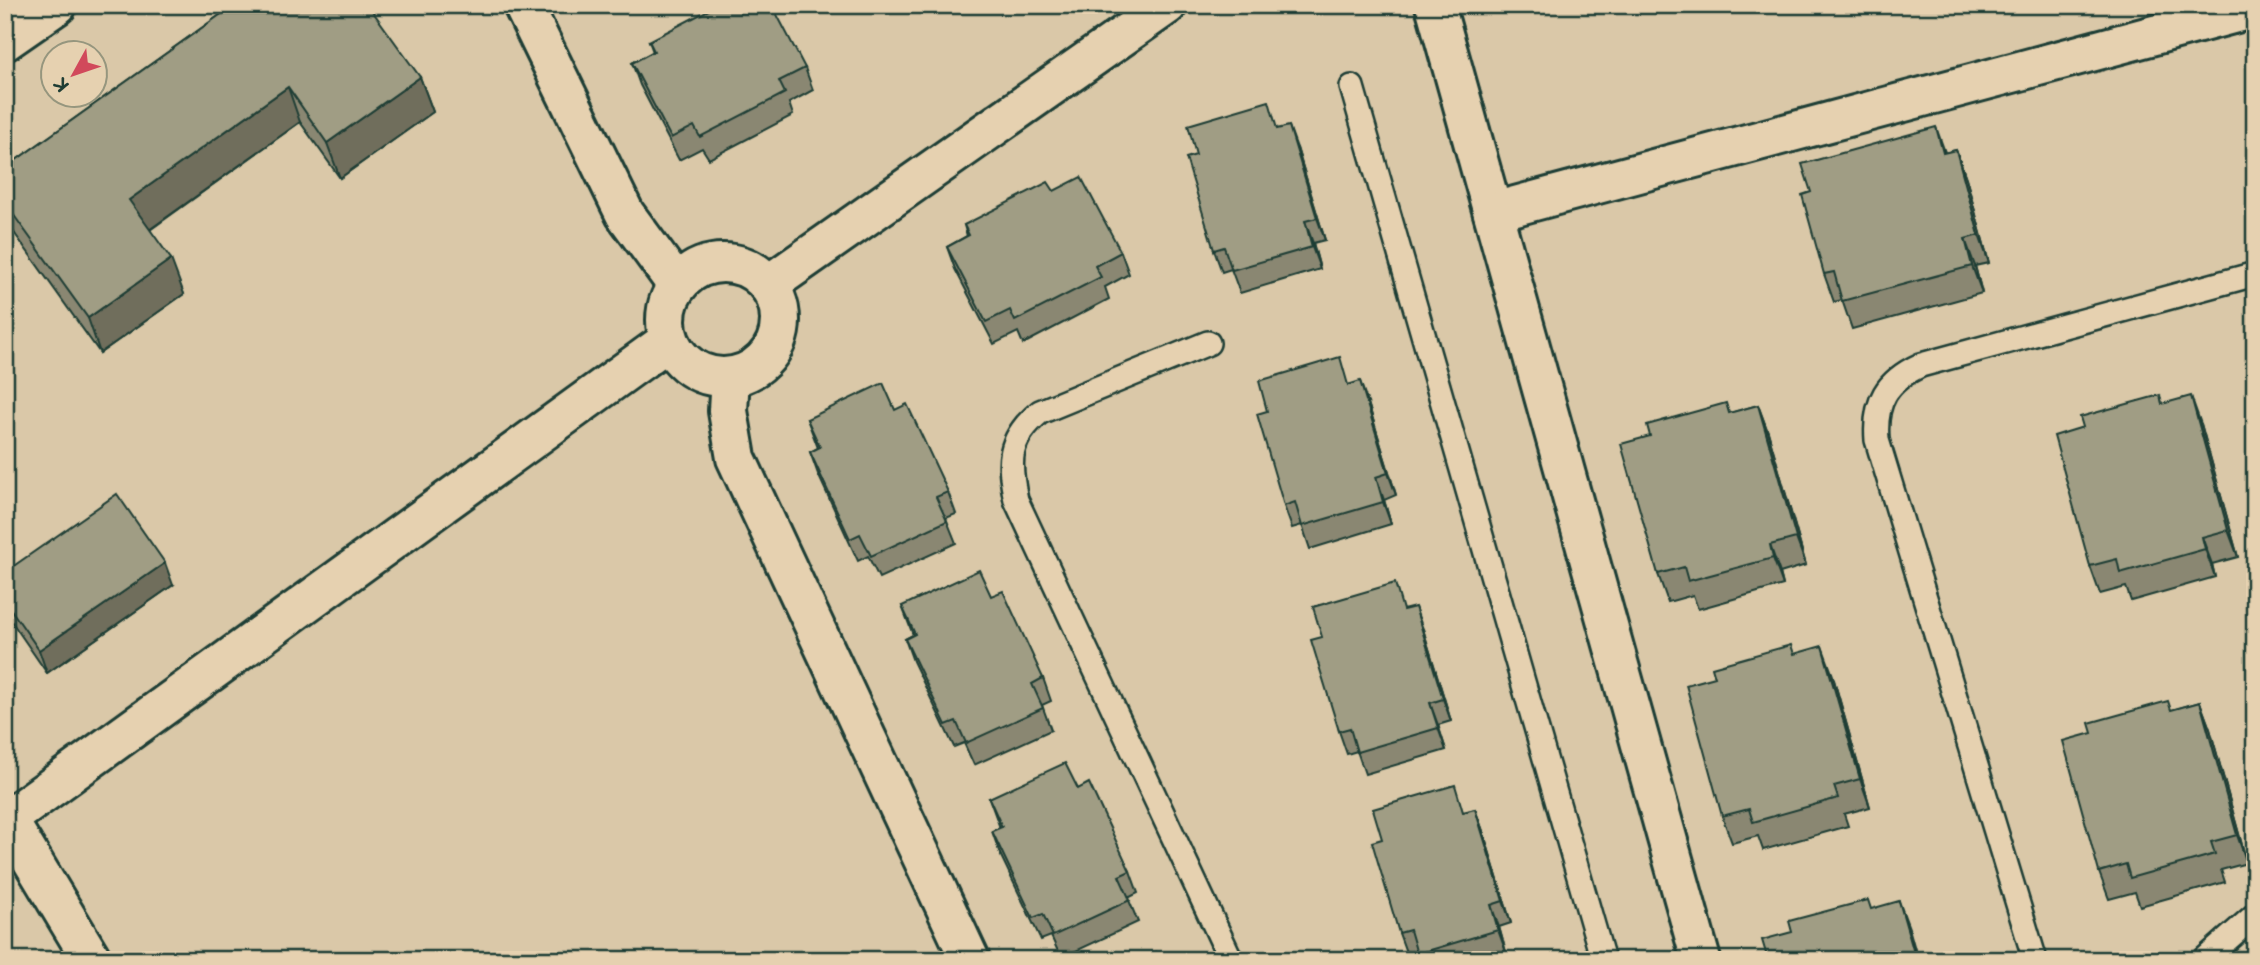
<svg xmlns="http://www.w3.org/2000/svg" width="2260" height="965" viewBox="0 0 2260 965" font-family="Mali,sans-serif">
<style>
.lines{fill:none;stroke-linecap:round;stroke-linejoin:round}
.service-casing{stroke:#1f3d34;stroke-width:28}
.minor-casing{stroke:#1f3d34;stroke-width:44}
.tertiary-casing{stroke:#1f3d34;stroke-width:44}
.service{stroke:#e6d1b0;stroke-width:23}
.minor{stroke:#e6d1b0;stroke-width:38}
.tertiary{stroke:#e6d1b0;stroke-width:38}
.wall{fill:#8a8772;stroke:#1f3d34;stroke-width:2}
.shaded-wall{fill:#706e5c;stroke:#1f3d34;stroke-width:2}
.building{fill:#a09d84;stroke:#1f3d34;stroke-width:2}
</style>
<rect width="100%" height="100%" fill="#dac8a8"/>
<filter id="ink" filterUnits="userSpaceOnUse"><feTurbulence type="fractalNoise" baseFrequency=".0143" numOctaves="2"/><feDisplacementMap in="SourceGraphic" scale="14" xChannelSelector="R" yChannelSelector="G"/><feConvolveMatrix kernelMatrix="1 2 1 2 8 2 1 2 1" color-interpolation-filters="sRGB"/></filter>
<g filter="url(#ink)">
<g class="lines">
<defs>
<g id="service">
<polyline points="1352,87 1603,960"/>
<path d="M1208,343l-168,69c-33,27 -32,50 -24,88l215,460"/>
<path d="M2035,960l-158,-520c-3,-38 9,-59 44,-75l334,-91"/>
<polyline points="2204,960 2255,915"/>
</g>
<g id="minor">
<polyline points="523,5 625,214 677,285"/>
<polyline points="1435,5 1701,960"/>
<polyline points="1493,212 2255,8"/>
<circle cx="723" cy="320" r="57"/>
<polyline points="768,285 1167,5"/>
<polyline points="730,377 728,411 736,458 970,960"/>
<polyline points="5,821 669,340"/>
</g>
<g id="tertiary">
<polyline points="5,41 57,5"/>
<polyline points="5,815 92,960"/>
</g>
</defs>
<use href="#service" class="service-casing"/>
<use href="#minor" class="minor-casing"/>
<use href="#tertiary" class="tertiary-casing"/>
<use href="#service" class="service"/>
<use href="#minor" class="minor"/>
<use href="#tertiary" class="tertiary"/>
</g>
<g class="wall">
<polygon points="234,5 420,77 433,112 340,178 300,122 150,230 184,294 100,353 5,220 5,168"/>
<polygon points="649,41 805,68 813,90 789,103 793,115 709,159 702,148 679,160 640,85 632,63 653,52"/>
<polygon points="1279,129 1297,148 1325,240 1313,243 1320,269 1240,293 1231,269 1222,272 1214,250"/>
<polygon points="1956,150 1966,178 1989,263 1975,266 1982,293 1852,329 1842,300 1834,302 1824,274 1945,153"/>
<polygon points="1054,191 1121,252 1129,274 1105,287 1109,299 1023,344 1018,332 994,344 955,269 947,247 967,236 964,225"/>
<polygon points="1350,385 1368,403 1396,495 1384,500 1391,524 1310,549 1302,525 1292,528 1284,506"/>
<polygon points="2163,404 2201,424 2238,557 2212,564 2215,577 2131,601 2126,587 2100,594 2090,566"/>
<polygon points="1758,405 1768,432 1806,565 1780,573 1783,585 1698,609 1693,595 1668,602 1658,574 1650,436"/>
<polygon points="895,410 948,492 956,514 946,518 956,543 879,578 868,556 858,561 818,474 810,452 818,448 807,419"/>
<polygon points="5,572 173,585 47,673 5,612"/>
<polygon points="991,596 1043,678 1051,701 1042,705 1051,730 974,765 964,743 954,747 913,661 905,639 913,635 902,606"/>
<polygon points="1404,610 1423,629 1451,721 1438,725 1446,750 1365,774 1357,751 1347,754 1339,731 1322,637"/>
<polygon points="1794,654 1832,673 1870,807 1844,814 1848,826 1763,850 1758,836 1732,843 1722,816"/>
<polygon points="2200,702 2210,729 2247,863 2221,870 2225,882 2140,906 2135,892 2109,899 2099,872 2172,710"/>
<polygon points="1078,789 1130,871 1138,893 1128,898 1138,922 1061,958 1051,936 1041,940 1000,854 992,831 1000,828 989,798"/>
<polygon points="1475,809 1483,831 1511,923 1499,927 1506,952 1480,960 1419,960 1417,953 1407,955 1399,933 1464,812"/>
</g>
<g class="shaded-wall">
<polygon points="420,77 433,112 340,178 327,143"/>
<polygon points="288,87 300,122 142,235 129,200"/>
<polygon points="1289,126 1297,148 1325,240 1317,218"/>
<polygon points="1936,127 1946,155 1943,153"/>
<polygon points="1956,150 1966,178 1989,263 1979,235"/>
<polygon points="1305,221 1313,243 1320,269 1312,247"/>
<polygon points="1965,239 1975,266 1982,293 1972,266"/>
<polygon points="171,259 184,294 100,353 88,318"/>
<polygon points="1360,381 1368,403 1396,495 1388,473"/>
<polygon points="2191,396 2201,424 2238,557 2228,530"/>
<polygon points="1758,405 1768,432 1806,565 1796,538"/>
<polygon points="1376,477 1384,500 1391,524 1383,502"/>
<polygon points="2202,537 2212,564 2215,577 2205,549"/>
<polygon points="1770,545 1780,573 1783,585 1773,558"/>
<polygon points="165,563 173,585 47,673 39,650"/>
<polygon points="1415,607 1423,629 1451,721 1443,699"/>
<polygon points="1822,646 1832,673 1870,807 1860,779"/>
<polygon points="2200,702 2210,729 2247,863 2237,835"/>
<polygon points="1430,703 1438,725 1446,750 1438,728"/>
<polygon points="1475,809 1483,831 1511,923 1503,901"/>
<polygon points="1899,901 1909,928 1918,960 1916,960"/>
<polygon points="1491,905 1499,927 1506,952 1498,930"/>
</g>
<g class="building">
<polygon points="234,5 368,5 420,77 327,143 288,87 129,200 171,259 88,318 5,203 5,168"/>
<polygon points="718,5 737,5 738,7 741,5 772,5 805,68 779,81 785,93 700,137 694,126 671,138 632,63 654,51 649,41"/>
<polygon points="1269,101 1277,129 1289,126 1317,218 1305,221 1312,247 1232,270 1224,247 1214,250 1186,158 1196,155 1188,125"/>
<polygon points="1936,127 1943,153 1956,150 1979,235 1965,239 1972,266 1842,301 1834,272 1824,274 1802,195 1811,192 1802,164"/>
<polygon points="1081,177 1121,252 1095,266 1101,277 1015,321 1010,310 986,322 947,247 969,235 964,225 1048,182 1054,191"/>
<polygon points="1340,357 1348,385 1360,381 1388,473 1376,477 1383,502 1302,526 1295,502 1284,506 1257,414 1267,411 1259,381"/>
<polygon points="883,383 895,410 907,404 948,492 936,497 947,521 871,556 860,534 850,539 810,452 820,447 807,419"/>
<polygon points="2160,395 2162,404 2191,396 2228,530 2202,537 2205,549 2120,573 2117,559 2090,566 2054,436 2083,427 2080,417"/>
<polygon points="1726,403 1729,413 1758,405 1796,538 1770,545 1773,558 1688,581 1684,567 1658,574 1621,444 1650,436 1647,425"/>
<polygon points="117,494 165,563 39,650 5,601 5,572"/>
<polygon points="979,570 991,596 1003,591 1043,678 1032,684 1043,708 966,743 956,721 946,725 905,639 915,634 902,606"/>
<polygon points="1395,583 1403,610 1415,607 1443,699 1430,703 1438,728 1357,752 1350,728 1339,731 1311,640 1322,637 1313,607"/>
<polygon points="1791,645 1794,654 1822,646 1860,779 1834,786 1838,798 1753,822 1749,809 1722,816 1686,685 1715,677 1712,667"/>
<polygon points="2168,701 2171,710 2200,702 2237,835 2211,842 2215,854 2130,878 2126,864 2099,872 2063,741 2092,733 2089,723"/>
<polygon points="1065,763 1078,789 1089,783 1130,871 1119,876 1130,900 1053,936 1043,914 1033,918 992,831 1002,827 989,798"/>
<polygon points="1455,785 1463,812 1475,809 1503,901 1491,905 1498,930 1417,954 1410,930 1399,933 1372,842 1382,839 1373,809"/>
<polygon points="1868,900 1871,909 1899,901 1916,960 1768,960 1762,940 1792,932 1789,921"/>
<polygon points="1156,952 1160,960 1139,960"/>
</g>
</g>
<rect width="2260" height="965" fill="none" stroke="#e6d1b0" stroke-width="28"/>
<rect x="14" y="14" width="2232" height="937" fill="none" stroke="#1f3d34" stroke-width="2.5" filter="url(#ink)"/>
<g transform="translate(74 74) rotate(230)"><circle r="33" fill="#e6d1b0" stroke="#96967e" stroke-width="2"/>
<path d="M0-5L12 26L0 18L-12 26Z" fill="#d1495b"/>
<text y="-10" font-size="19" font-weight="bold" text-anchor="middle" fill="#1f3d34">K</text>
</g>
</svg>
